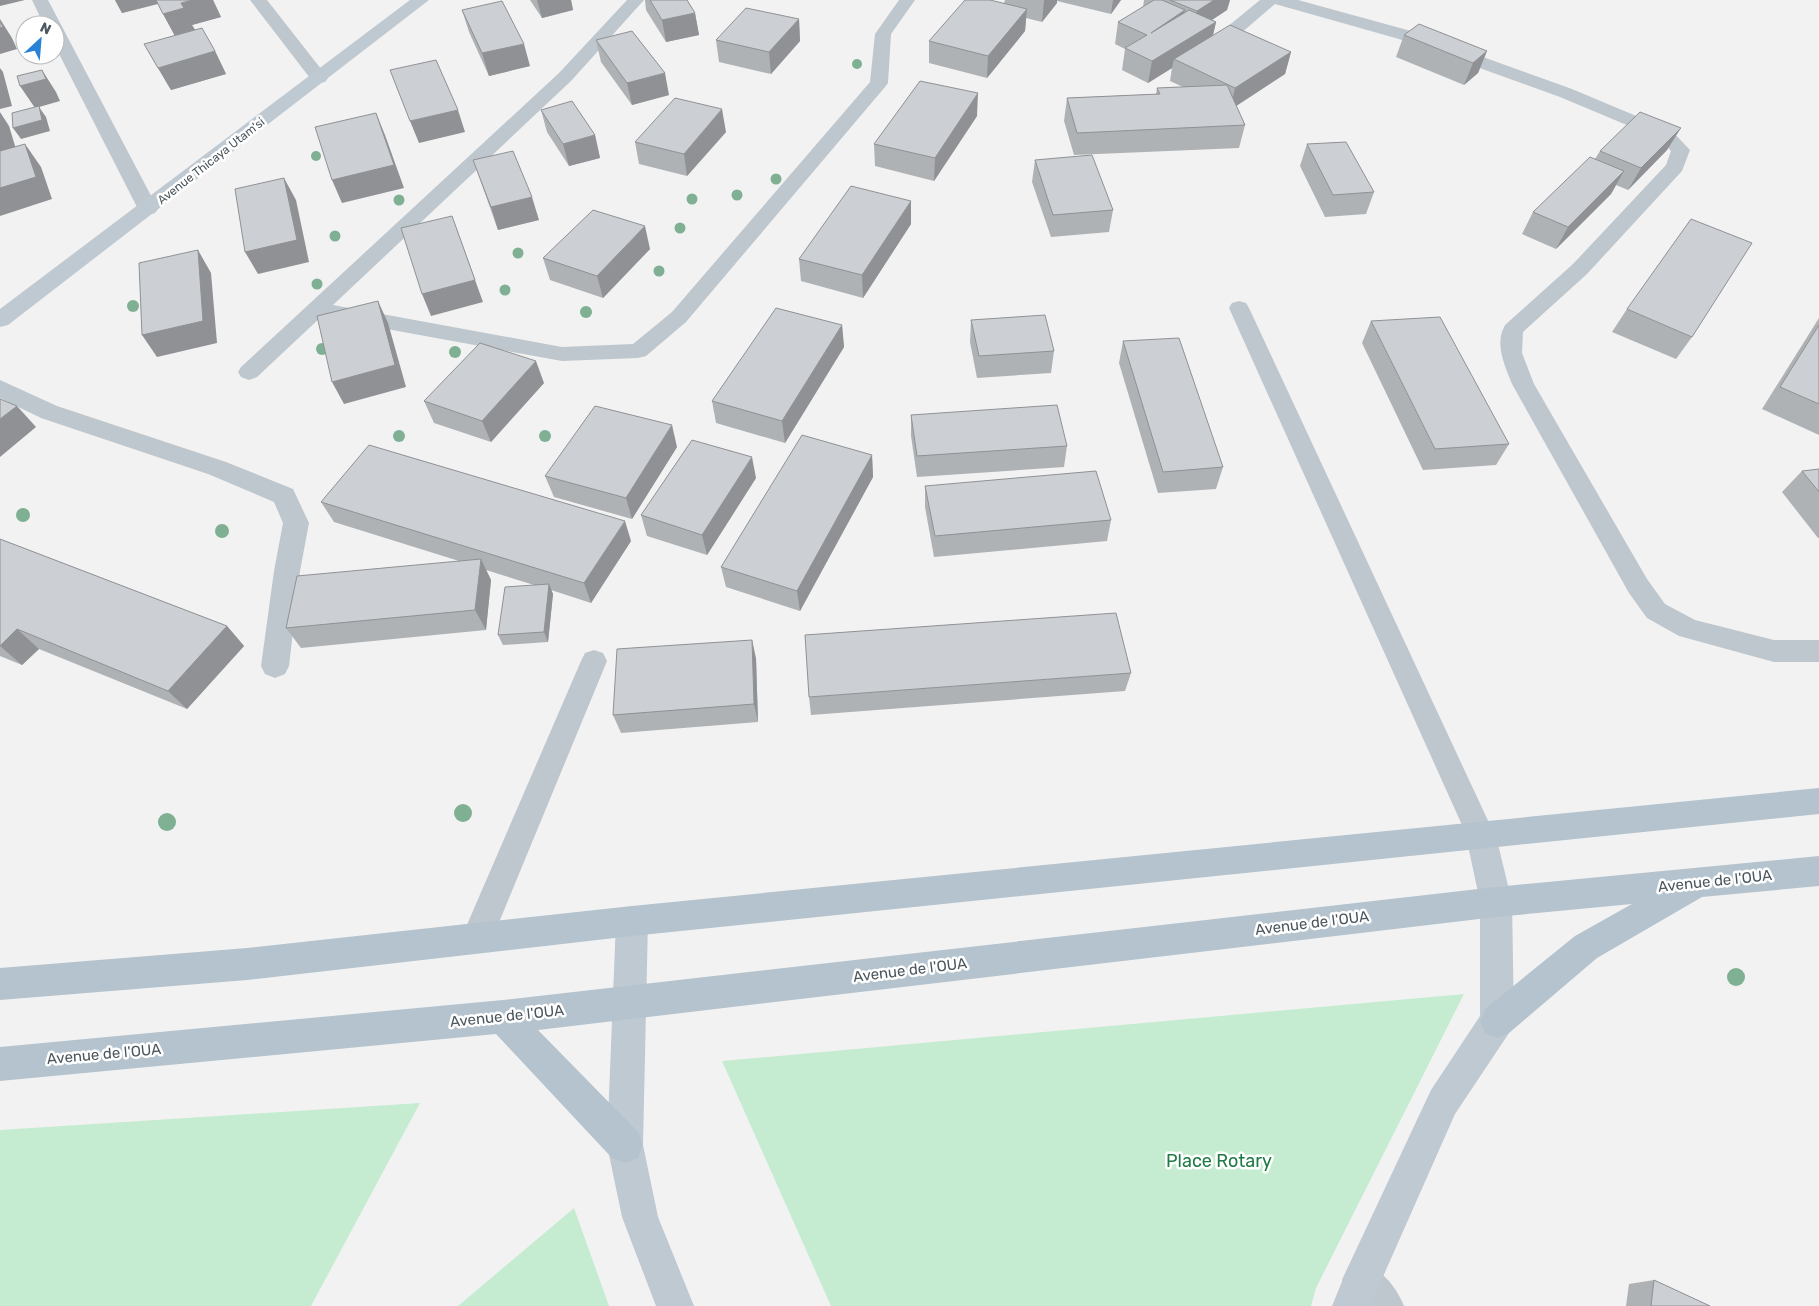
<svg xmlns="http://www.w3.org/2000/svg" width="1819" height="1306" viewBox="0 0 1819 1306" font-family="Rubik,sans-serif">
<style>
.green{fill:#c5ecd1}
.lines{fill:none;stroke-linecap:round;stroke-linejoin:round}
.lane{fill:#bec7cd;fill-rule:evenodd}
.street{fill:#bec7cd;fill-rule:evenodd}
.secondary{fill:#bfc9d1;fill-rule:evenodd}
.primary{fill:#b4c3cd;fill-rule:evenodd}
.tree{fill:#7fb093}
.wall{fill:#afb2b5}
.shaded-wall{fill:#8f9194}
.building{fill:#cccfd3;stroke:#8f9194}
.labels{text-anchor:middle;dominant-baseline:central;stroke-width:5;stroke-linejoin:round;paint-order:stroke}
.far-street-label{font-size:12px;fill:#4b565d;stroke:#fff}
.street-label{font-size:15px;fill:#4b565d;stroke:#fff}
.near-park-label{font-size:18px;fill:#207a46;stroke:#fff}
</style>
<rect width="100%" height="100%" fill="#f3f2f2"/>
<g class="green">
<polygon points="1464,994 1316,1288 1311,1306 831,1306 722,1061"/>
<polygon points="420,1103 311,1306 0,1306 0,1130"/>
<polygon points="574,1208 609,1306 458,1306"/>
</g>
<g class="lines">
<g class="lane">
<polygon points="627,0 644,0 571,81 333,305 562,347 633,344 672,312 870,82 875,34 899,0 915,0 891,34 888,83 885,87 686,322 646,356 638,358 562,361 321,317 257,377 249,380 241,377 238,372 241,367 559,73"/>
<path d="M1260,0h38l113,31 161,58 100,42 18,19 -8,21 -95,103 -64,58 -1,21 12,31 113,195 18,25 30,16 79,20h45v22h-45l-95,-26 -32,-18 -18,-25 -117,-209c-7,-18 -18,-40 -7,-59l68,-61 93,-99 5,-14 -11,-12 -100,-42 -161,-58 -124,-35 -42,36h-12l-2,-4 2,-4z"/>
<polygon points="1239,301 1246,303 1249,308 1491,827 1496,836 1491,845 1481,849 1471,845 1229,308 1232,303"/>
<polygon points="594,650 603,653 607,661 488,949 477,953 466,949 462,938 466,927 581,661 585,653"/>
</g>
<g class="street">
<polygon points="32,0 48,0 158,209 155,213 148,215 141,213 138,209 55,46 55,25 44,25"/>
<polygon points="250,0 267,0 325,74 328,78 325,82 319,83 313,82"/>
<polygon points="0,380 57,406 226,462 293,489 309,523 300,571 289,666 285,674 275,678 265,674 261,666 274,571 283,523 274,502 208,474 41,418 0,398"/>
<path d="M1361,1261c20,8 35,25 43,45h-45l-11,-13 -6,-13 6,-13z"/>
</g>
<g class="secondary">
<polygon points="410,0 429,0 8,325 0,327 0,309"/>
<polygon points="1481,822 1492,826 1496,836 1512,902 1514,1021 1509,1033 1455,1114 1370,1306 1332,1306 1348,1267 1431,1090 1480,1016 1480,902 1466,836 1470,826"/>
<polygon points="632,906 643,910 648,921 643,1145 658,1217 694,1306 656,1306 622,1217 607,1145 616,921 621,910"/>
</g>
<g class="primary">
<polygon points="1819,788 1819,814 632,936 247,980 0,1000 0,968 247,948 632,906"/>
<polygon points="1819,856 1819,886 1702,897 1597,958 1509,1033 1497,1038 1485,1033 1480,1021 1485,1009 1575,936 1632,904 1496,917 538,1030 638,1132 643,1145 638,1158 625,1163 612,1158 496,1034 0,1081 0,1047 503,1000 1496,887"/>
</g>
</g>
<g class="tree">
<circle cx="857" cy="64" r="5"/>
<circle cx="316" cy="156" r="5"/>
<circle cx="776" cy="179" r="5.5"/>
<circle cx="737" cy="195" r="5.5"/>
<circle cx="692" cy="199" r="5.5"/>
<circle cx="399" cy="200" r="5.5"/>
<circle cx="680" cy="228" r="5.5"/>
<circle cx="335" cy="236" r="5.5"/>
<circle cx="518" cy="253" r="5.5"/>
<circle cx="659" cy="271" r="5.5"/>
<circle cx="317" cy="284" r="5.5"/>
<circle cx="505" cy="290" r="5.5"/>
<circle cx="133" cy="306" r="6"/>
<circle cx="586" cy="312" r="6"/>
<circle cx="322" cy="349" r="6"/>
<circle cx="455" cy="352" r="6"/>
<circle cx="399" cy="436" r="6"/>
<circle cx="545" cy="436" r="6"/>
<circle cx="23" cy="515" r="7"/>
<circle cx="222" cy="531" r="7"/>
<circle cx="463" cy="813" r="9"/>
<circle cx="167" cy="822" r="9"/>
<circle cx="1736" cy="977" r="9"/>
</g>
<g class="wall">
<polygon points="115,0 213,0 221,17 192,25 195,30 215,51 226,74 171,90 144,44 175,36 158,4 122,13"/>
<polygon points="530,0 571,0 573,10 542,18"/>
<polygon points="645,0 687,0 695,13 699,35 666,42 646,10"/>
<polygon points="1005,0 1121,0 1111,14 1057,1 1057,3 1042,22 1026,18 1025,31 987,78 929,63 929,41 1004,3"/>
<polygon points="1144,0 1230,0 1227,10 1212,20 1216,22 1213,35 1291,52 1285,74 1236,106 1245,125 1239,148 1074,155 1064,121 1067,98 1156,94 1157,88 1183,87 1170,81 1172,68 1148,83 1122,70 1125,49 1115,44 1118,22 1143,7"/>
<polygon points="462,10 530,66 489,76 469,32"/>
<polygon points="799,19 800,41 771,74 719,62 716,40"/>
<polygon points="1404,35 1487,51 1478,73 1464,85 1396,57"/>
<polygon points="596,40 669,95 632,105 601,62"/>
<polygon points="541,110 595,135 600,158 569,166 547,132"/>
<polygon points="977,116 934,181 875,166 874,144"/>
<polygon points="726,132 687,176 639,164 635,142"/>
<polygon points="1307,144 1374,192 1366,214 1325,217 1300,166"/>
<polygon points="1667,150 1628,190 1616,185 1611,194 1556,249 1522,234 1533,212 1595,159 1600,151"/>
<polygon points="473,160 539,220 498,230"/>
<polygon points="1035,160 1113,210 1109,232 1051,237 1032,182"/>
<polygon points="911,224 863,298 801,281 799,259"/>
<polygon points="650,249 603,298 550,280 543,258"/>
<polygon points="1627,309 1692,337 1676,359 1612,332"/>
<polygon points="1819,318 1819,435 1762,409"/>
<polygon points="971,320 1054,351 1051,373 977,378 970,342"/>
<polygon points="1371,321 1509,444 1496,465 1423,470 1362,343"/>
<polygon points="842,325 844,347 785,443 716,423 712,401"/>
<polygon points="1123,341 1223,467 1216,489 1158,493 1119,363"/>
<polygon points="544,383 491,442 434,423 424,401"/>
<polygon points="911,415 1067,446 1064,467 917,477 911,436"/>
<polygon points="677,447 632,519 554,497 545,476"/>
<polygon points="872,455 873,477 800,611 726,587 721,567"/>
<polygon points="1819,469 1819,538 1818,538 1782,492 1802,471"/>
<polygon points="756,478 707,555 647,536 641,515"/>
<polygon points="925,486 1111,520 1107,541 934,557 925,507"/>
<polygon points="321,502 631,541 591,603 551,590 553,594 548,642 503,645 498,635 534,585 486,570 491,580 486,630 301,648 286,628 459,561 334,522"/>
<polygon points="0,539 227,626 244,646 187,709 39,649 22,665 0,656"/>
<polygon points="752,640 756,659 758,722 621,733 613,715"/>
<polygon points="1131,673 1125,691 811,715 809,697"/>
<polygon points="1654,1280 1710,1306 1626,1306 1629,1284"/>
</g>
<g class="shaded-wall">
<polygon points="0,0 25,0 0,6"/>
<polygon points="115,0 164,0 165,2 122,13"/>
<polygon points="193,0 213,0 221,17 192,25 195,30 175,36 163,14 181,3"/>
<polygon points="537,0 571,0 573,10 542,18"/>
<polygon points="1044,0 1057,0 1057,3 1042,22"/>
<polygon points="1113,0 1121,0 1111,14"/>
<polygon points="1214,0 1230,0 1227,10 1192,33 1197,11"/>
<polygon points="1027,9 1025,31 987,78 988,56"/>
<polygon points="1185,10 1181,32 1151,33"/>
<polygon points="695,13 699,35 666,42 662,20"/>
<polygon points="0,19 12,38 17,49 0,54"/>
<polygon points="799,19 800,41 771,74 769,52"/>
<polygon points="1216,22 1211,44 1174,59 1172,68 1148,83 1152,61"/>
<polygon points="524,44 530,66 489,76 482,53"/>
<polygon points="215,51 226,74 171,90 158,68"/>
<polygon points="1487,51 1478,73 1464,85 1473,63"/>
<polygon points="1291,52 1285,74 1230,110 1235,88"/>
<polygon points="0,68 3,72 12,106 0,109"/>
<polygon points="42,70 56,92 60,101 39,107 46,117 50,131 21,139 13,128 35,108 20,86"/>
<polygon points="665,73 669,95 632,105 627,83"/>
<polygon points="978,93 977,116 934,181 935,158"/>
<polygon points="722,109 726,132 687,176 684,154"/>
<polygon points="458,110 465,132 419,143 410,121"/>
<polygon points="0,112 9,126 16,149 0,153"/>
<polygon points="376,113 385,135 404,188 342,203 332,180"/>
<polygon points="1681,128 1667,150 1628,190 1641,168"/>
<polygon points="595,135 600,158 569,166 563,144"/>
<polygon points="25,144 41,167 52,199 0,216 0,188"/>
<polygon points="1624,171 1611,194 1556,249 1568,227"/>
<polygon points="284,178 296,200 309,262 258,274 245,252"/>
<polygon points="532,197 539,220 498,230 491,207"/>
<polygon points="911,201 911,224 863,298 862,275"/>
<polygon points="452,216 483,302 431,316 422,294"/>
<polygon points="645,226 650,249 603,298 597,276"/>
<polygon points="198,250 211,273 217,343 157,357 142,335"/>
<polygon points="378,301 388,323 406,387 344,404 332,382"/>
<polygon points="842,325 844,347 785,443 782,421"/>
<polygon points="536,361 544,383 491,442 482,421"/>
<polygon points="17,406 36,427 0,457 0,419"/>
<polygon points="672,425 677,447 632,519 626,498"/>
<polygon points="872,455 873,477 800,611 797,591"/>
<polygon points="752,457 756,478 707,555 702,535"/>
<polygon points="625,521 631,541 591,603 584,583"/>
<polygon points="481,559 491,580 486,630 475,610"/>
<polygon points="549,584 553,594 548,642 544,632"/>
<polygon points="227,626 244,646 187,709 168,691"/>
<polygon points="17,629 39,649 22,665 0,646"/>
<polygon points="752,640 756,659 758,722 754,704"/>
</g>
<g class="building">
<polygon points="156,0 193,0 181,3 184,8 163,14"/>
<polygon points="650,0 687,0 695,13 662,20"/>
<polygon points="965,0 990,0 1027,9 988,56 929,41"/>
<polygon points="1154,0 1162,0 1185,10 1151,33 1189,10 1216,22 1152,61 1125,48 1147,35 1118,22"/>
<polygon points="1170,0 1214,0 1197,11"/>
<polygon points="502,1 524,44 482,53 462,10"/>
<polygon points="746,8 799,19 769,52 716,40"/>
<polygon points="0,21 3,27 0,28"/>
<polygon points="1419,24 1487,51 1473,63 1404,35"/>
<polygon points="1230,25 1291,52 1235,88 1174,59"/>
<polygon points="202,28 215,51 158,68 144,44"/>
<polygon points="632,31 665,73 627,83 596,40"/>
<polygon points="436,60 458,110 410,121 390,70"/>
<polygon points="42,70 46,79 20,86 17,76"/>
<polygon points="920,81 978,93 935,158 874,144"/>
<polygon points="1227,85 1245,125 1077,133 1067,98 1160,94 1157,88"/>
<polygon points="675,98 722,109 684,154 635,142"/>
<polygon points="572,101 595,135 563,144 541,110"/>
<polygon points="39,106 42,120 13,128 12,113"/>
<polygon points="1640,112 1681,128 1641,168 1600,151"/>
<polygon points="376,113 394,165 332,180 315,127"/>
<polygon points="1346,142 1374,192 1333,195 1307,144"/>
<polygon points="25,144 36,177 0,188 0,151"/>
<polygon points="513,151 532,197 491,207 473,160"/>
<polygon points="1092,155 1113,210 1053,215 1035,160"/>
<polygon points="1590,157 1624,171 1568,227 1533,212"/>
<polygon points="284,178 297,240 245,252 235,189"/>
<polygon points="851,186 911,201 862,275 799,259"/>
<polygon points="593,210 645,226 597,276 543,258"/>
<polygon points="452,216 475,280 422,294 401,228"/>
<polygon points="1691,219 1752,243 1692,337 1627,309"/>
<polygon points="198,250 203,321 142,335 139,263"/>
<polygon points="378,301 395,365 332,382 317,316"/>
<polygon points="776,308 842,325 782,421 712,401"/>
<polygon points="1045,315 1054,351 979,356 971,320"/>
<polygon points="1440,317 1509,444 1435,449 1371,321"/>
<polygon points="1819,325 1819,404 1780,387"/>
<polygon points="1179,338 1223,467 1163,472 1123,341"/>
<polygon points="480,343 536,361 482,421 424,401"/>
<polygon points="0,399 17,406 0,419"/>
<polygon points="1057,405 1067,446 917,456 911,415"/>
<polygon points="595,406 672,425 626,498 545,476"/>
<polygon points="802,435 872,455 797,591 721,567"/>
<polygon points="692,440 752,457 702,535 641,515"/>
<polygon points="369,445 625,521 584,583 321,502"/>
<polygon points="1819,469 1819,492 1802,471"/>
<polygon points="1096,471 1111,520 935,536 925,486"/>
<polygon points="0,539 227,626 168,691 17,629 0,646"/>
<polygon points="481,559 475,610 286,628 297,576"/>
<polygon points="549,584 544,632 498,635 505,587"/>
<polygon points="1116,613 1131,673 809,697 805,635"/>
<polygon points="752,640 754,704 613,715 617,649"/>
<polygon points="1654,1280 1710,1306 1651,1306"/>
</g>
<g class="labels">
<g class="far-street-label">
<text transform="translate(211 161) rotate(-38)">Avenue Thicaya Utam'si</text>
</g>
<g class="street-label">
<text transform="translate(1715 881) rotate(-6)">Avenue de l'OUA</text>
<text transform="translate(1312 923) rotate(-7)">Avenue de l'OUA</text>
<text transform="translate(910 970) rotate(-7)">Avenue de l'OUA</text>
<text transform="translate(507 1016) rotate(-6)">Avenue de l'OUA</text>
<text transform="translate(104 1054) rotate(-5)">Avenue de l'OUA</text>
</g>
<g class="near-park-label">
<text x="1219" y="1161">Place Rotary</text>
</g>
</g>
<g transform="translate(40 40) rotate(26)"><circle r="24" fill="#ffffff" stroke="#b7bbbe"/>
<path d="M0-4L9 19L0 12L-9 19Z" fill="#2982d6"/>
<text y="-8" font-size="14" font-weight="bold" text-anchor="middle" fill="#4b565d">N</text>
</g>
</svg>
